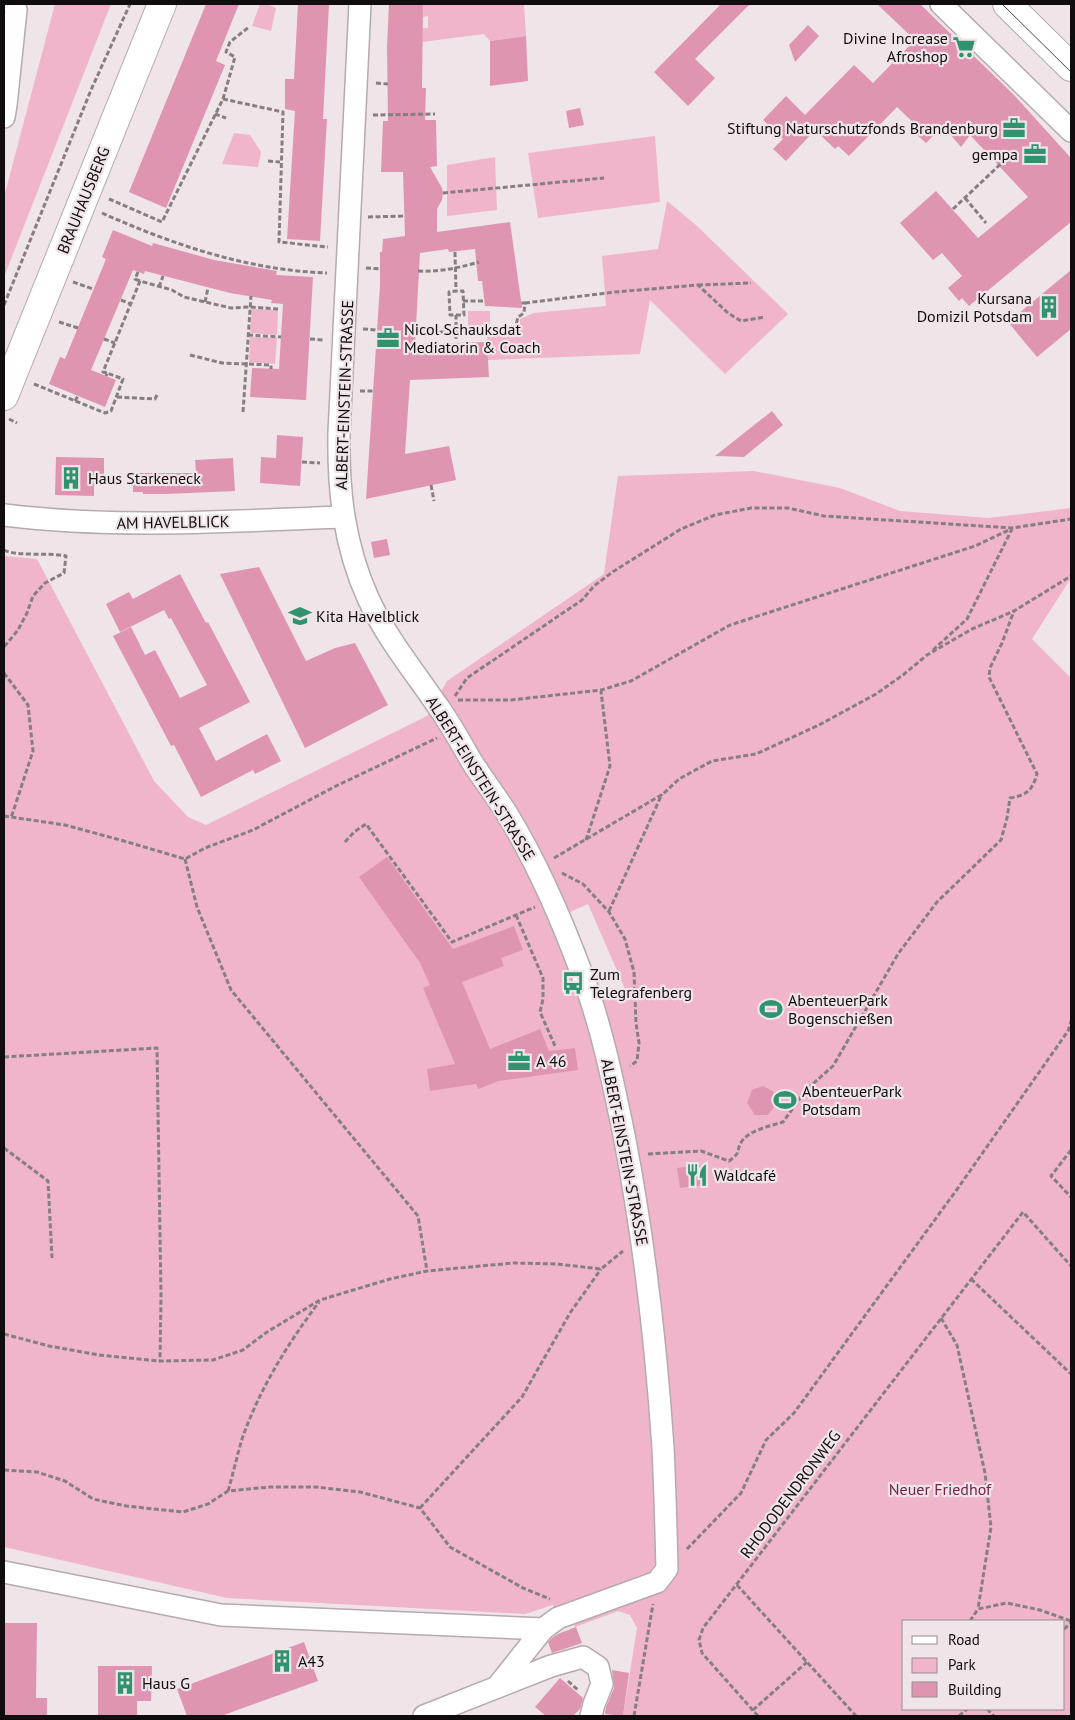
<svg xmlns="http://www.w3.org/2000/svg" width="1075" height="1720" viewBox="0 0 1075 1720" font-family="'PT Sans',sans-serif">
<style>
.green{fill:#f0b5cb;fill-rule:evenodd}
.building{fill:#df95b2}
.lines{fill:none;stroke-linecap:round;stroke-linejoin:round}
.minor-casing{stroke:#b5aaad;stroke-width:24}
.major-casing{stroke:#b5aaad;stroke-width:30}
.path{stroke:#867f81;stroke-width:3;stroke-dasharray:5 2.5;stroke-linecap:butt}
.minor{stroke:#fff;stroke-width:21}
.major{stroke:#fff;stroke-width:28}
.tram{stroke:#494345;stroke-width:1}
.labels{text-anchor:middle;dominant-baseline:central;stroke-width:4.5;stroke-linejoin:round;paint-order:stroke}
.poi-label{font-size:16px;fill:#110d0e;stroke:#efe4e8;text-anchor:start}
.street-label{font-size:16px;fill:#110d0e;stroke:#efe4e8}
.park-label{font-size:16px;fill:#76214a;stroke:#efe4e8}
</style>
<rect width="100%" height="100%" fill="#efe4e8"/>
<g class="green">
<polygon points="55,4 111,4 4,277 4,197"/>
<polygon points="260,4 267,4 276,8 271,31 252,26"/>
<polygon points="423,4 524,4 526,36 490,41 484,34 422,42 422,28 428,28 428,16 423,17"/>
<polygon points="234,133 250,135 261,152 258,167 222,164"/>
<polygon points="655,136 660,202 538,218 528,153"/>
<polygon points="495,157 497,210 447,216 447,165"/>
<polygon points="667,201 697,226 788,314 725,374 650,300 640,354 488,360 487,336 520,335 520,319 534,313 606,306 602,256 658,249"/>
<polygon points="252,309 278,310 277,335 250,333"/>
<polygon points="468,311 490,311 490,333 468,332"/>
<polygon points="250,337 277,338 275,364 249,362"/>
<path d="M754,471l86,17 60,23 88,7 83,-10v70l-39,61 39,39v1038h-448l14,-88 -7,-13 -12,-4 -43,16 -4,-11 -13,4 -5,-15 -28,9 -298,-16 -223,-51v-991l33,3 117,222 34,36 18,8 221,-109 20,-35 157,-107 14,-98zM588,904l38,87 -20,9 -38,-87zM904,1621h160v88h-160z"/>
</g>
<g class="building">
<polygon points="206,4 239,4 216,61 225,65 166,208 129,192"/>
<polygon points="298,4 329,4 323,119 327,119 320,241 287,239 295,111 285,109 285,79 294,79"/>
<polygon points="389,4 423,4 422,88 426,88 425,120 436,120 437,166 430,167 442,188 443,193 442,200 437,209 437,232 510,222 522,308 485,306 482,281 478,281 475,249 449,252 448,249 420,253 415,344 487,342 489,377 410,380 405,454 449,446 456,480 366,499 380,285 380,252 382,252 383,239 405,236 403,172 381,172 383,121 388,121 387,47"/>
<polygon points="721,4 750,4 695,59 715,78 688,106 654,72"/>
<polygon points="877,4 920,4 1014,95 1071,158 1071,222 969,306 962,298 959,301 948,288 962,276 942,253 933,260 900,223 936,191 978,238 1028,197 970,135 961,147 943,126 926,143 914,132 918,127 897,107 849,156 838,146 835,149 815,130 786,161 773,149 783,139 763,120 786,96 805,115 854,65 873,83 915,40"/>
<polygon points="808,25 819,36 795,62 789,45"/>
<polygon points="526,36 528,81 490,86 490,41"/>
<polygon points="580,108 584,125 569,128 566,111"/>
<polygon points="113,230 152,246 153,243 214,260 277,271 276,275 313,277 306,400 250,397 252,368 279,369 283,304 271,303 272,300 230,293 145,271 144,274 133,270 91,370 116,380 105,407 49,384 60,357 65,359 106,259 102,257"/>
<polygon points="1071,270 1071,329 1037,357 1008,322"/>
<polygon points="772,411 783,425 744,457 715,456"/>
<polygon points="277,435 303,437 300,486 260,483 261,457 276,458"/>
<polygon points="56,457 104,458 104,474 94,474 94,496 55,495"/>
<polygon points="233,458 235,491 166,494 143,494 143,492 133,492 133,473 196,473 195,460"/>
<polygon points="387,539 390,555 374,558 371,542"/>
<polygon points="259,567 306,661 335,648 355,643 388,705 305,748 220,574"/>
<polygon points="180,574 206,623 208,622 250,702 199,728 216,761 267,734 281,761 255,774 253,770 201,797 174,745 171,746 113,636 131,627 145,655 155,650 180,698 207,685 171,618 169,619 164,610 120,632 106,604 129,592 133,599"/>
<polygon points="387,857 453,949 514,926 523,950 501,958 504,966 462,982 490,1049 540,1029 549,1051 575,1048 578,1070 499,1081 478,1089 476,1084 430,1091 427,1069 455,1064 423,988 430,985 420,963 359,877"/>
<polygon points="763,1086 774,1092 776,1104 768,1115 755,1115 747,1103 752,1090"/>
<polygon points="700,1165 703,1185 680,1188 677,1168"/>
<polygon points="4,1623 37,1623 36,1698 47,1698 47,1716 4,1716"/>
<polygon points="576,1627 582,1643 552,1653 548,1642 552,1638 558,1634"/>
<polygon points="304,1642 318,1681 221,1716 187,1716 177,1689"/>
<polygon points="98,1666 152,1666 151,1701 137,1701 137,1716 98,1716"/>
<polygon points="612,1670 629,1673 623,1716 605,1714 606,1707 614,1688"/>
<polygon points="560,1678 583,1698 580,1709 573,1716 546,1716 535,1707"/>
</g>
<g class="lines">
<defs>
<g id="minor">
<path d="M360,4l-21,429c-1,57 5,112 29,165 18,39 45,72 69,107 13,18 24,38 35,57 11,17 23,33 34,50 32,52 56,108 77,165 19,51 30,105 41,158 20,104 32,208 39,313 2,40 3,81 4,121l-10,13 -99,36 -15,11 -46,58"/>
<polyline points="941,4 1071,131"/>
<polyline points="4,117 6,105 16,10 14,4"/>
<path d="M4,515c113,14 226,6 339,2"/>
<polyline points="4,1572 221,1615 543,1629"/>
<polyline points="424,1716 551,1666 583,1657 598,1667 602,1684 594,1704 591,1716"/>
</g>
<g id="major">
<polyline points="1007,4 1071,67"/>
<polyline points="4,396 162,4"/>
</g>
</defs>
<use href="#minor" class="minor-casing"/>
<use href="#major" class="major-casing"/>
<g class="path">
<polyline points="376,83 388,84"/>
<polyline points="223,99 235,57 226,52 230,42 249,27"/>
<polyline points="215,114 226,118"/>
<polyline points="373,115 435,114"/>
<polyline points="268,161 280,162"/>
<polyline points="443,193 604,178"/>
<polyline points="965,198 986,223"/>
<polyline points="109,199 162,222 223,99 283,112 279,242 328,247"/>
<polyline points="953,209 1008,157"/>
<path d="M102,213c72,32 145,57 225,60"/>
<polyline points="368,217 405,216"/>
<polyline points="455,252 456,291 449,292 450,315 464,315 463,291 456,291"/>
<polyline points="366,268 381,269"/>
<path d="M418,271c22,1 40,-3 61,-9"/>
<polyline points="138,272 135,279 140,281"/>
<polyline points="73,282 93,289"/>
<polyline points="698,285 751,283"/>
<polyline points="159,287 163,276"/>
<polyline points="121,300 131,304"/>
<polyline points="463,301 484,301"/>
<polyline points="205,302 208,288"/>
<polyline points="525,303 615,292 698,285 728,313 741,321 765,317"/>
<polyline points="4,305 91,90 130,4"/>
<polyline points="59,322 78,328"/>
<polyline points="363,329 377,330"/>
<polyline points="416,332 456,332 456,315"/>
<polyline points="248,335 281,337"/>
<polyline points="104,339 115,343"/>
<polyline points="310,339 324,340"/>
<polyline points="456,339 456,332 514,333 518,317 524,313 525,303 521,303"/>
<polyline points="190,355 222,363 271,365 271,369"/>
<polyline points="107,373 103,372 140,281 172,290 184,297 231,308 250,307 278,309"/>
<polyline points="34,384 105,413 111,411 123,379 107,373 106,376"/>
<polyline points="360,391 373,391"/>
<polyline points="117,397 155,399 157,395"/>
<polyline points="75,401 78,396"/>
<polyline points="243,412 251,296"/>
<polyline points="9,419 17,423"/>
<polyline points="302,462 320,463"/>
<polyline points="431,485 434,501"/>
<path d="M4,550c14,7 44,2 62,6l-2,17 -19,10 -12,13 -6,17 -9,17 -14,17"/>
<polyline points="933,650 967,619 1012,529"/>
<polyline points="4,673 28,705 33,751 11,818"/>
<polyline points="455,696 467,678 582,600 594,586 614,571 681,529 715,515 751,508 788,508 824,516 1012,528 1071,519"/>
<polyline points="458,700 511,700 601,690 631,681 730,625 975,546 1011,529"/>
<polyline points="4,816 65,825 124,841 185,859 205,848 253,830 336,786 437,738"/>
<polyline points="586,840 610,766 601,691"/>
<polyline points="345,842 354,832 366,824 452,942 535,907"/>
<polyline points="554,858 663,794 679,779 712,761 756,754 819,725 876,694 903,675 927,655 972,629 1014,611 1071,576"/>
<polyline points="185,859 197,907 231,990 418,1216 427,1271"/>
<polyline points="562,873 583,884 609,912 625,939 634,972 636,1023 639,1043 637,1061 630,1066"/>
<polyline points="609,911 662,794"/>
<polyline points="516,915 543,978 543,999 540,1012 555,1046"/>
<polyline points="4,1057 157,1048 161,1296 160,1361 213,1360 243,1350 267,1332 320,1300 390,1279 427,1271 513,1263 557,1264 601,1269 623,1251"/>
<polyline points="4,1148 48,1181 52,1258"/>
<polyline points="1071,1150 1051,1176 1071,1197"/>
<path d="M648,1154l53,-3 28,10c14,-10 6,-10 13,-20 8,-11 28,-15 41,-19l23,-32 27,-24 65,-112 39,-52 64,-62 6,-22 3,-20c17,-3 22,-7 27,-24l-48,-97 1,-9 12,-25 12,-32"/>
<polyline points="971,1279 1071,1374"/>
<polyline points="941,1318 957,1345 985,1473 991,1527 978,1609"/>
<polyline points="4,1334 49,1346 99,1355 160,1361"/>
<polyline points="4,1470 37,1472 65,1481 93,1499 126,1506 183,1512 208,1504 228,1491 270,1487 316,1487 360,1492 420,1508 450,1547 523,1588 550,1599"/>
<path d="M228,1491c5,-17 9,-35 14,-52 18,-51 45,-94 77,-137"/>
<polyline points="420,1508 522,1397 570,1313 601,1269"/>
<polyline points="687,1549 741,1493 766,1440 794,1413 958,1188 1068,1031 1071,1021"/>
<polyline points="737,1585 856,1716"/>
<polyline points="970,1621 978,1609 1007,1603 1040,1610 1071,1621"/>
<polyline points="1064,1629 1071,1623"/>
<polyline points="568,1681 578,1690"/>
<polyline points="987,1709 994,1716"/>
<polyline points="753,1710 807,1662"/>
<polyline points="634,1716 653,1604"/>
<polyline points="758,1716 702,1653 699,1640 703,1628 1023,1212 1071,1266"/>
<polyline points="959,1716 967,1709"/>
</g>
<use href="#minor" class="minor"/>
<use href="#major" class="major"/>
<polyline class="tram" points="1002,4 1071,72"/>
</g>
<defs>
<symbol id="supermarket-bare" viewBox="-9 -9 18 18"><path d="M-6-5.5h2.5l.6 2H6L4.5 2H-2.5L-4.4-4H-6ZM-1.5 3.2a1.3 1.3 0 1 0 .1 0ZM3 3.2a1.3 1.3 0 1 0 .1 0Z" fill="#2e936e" stroke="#efe4e8" stroke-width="2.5" paint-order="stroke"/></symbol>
<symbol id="office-bare" viewBox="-9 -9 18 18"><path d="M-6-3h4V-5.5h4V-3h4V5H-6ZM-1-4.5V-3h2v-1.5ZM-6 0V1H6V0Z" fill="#2e936e" stroke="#efe4e8" stroke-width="2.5" paint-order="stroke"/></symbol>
<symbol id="building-bare" viewBox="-9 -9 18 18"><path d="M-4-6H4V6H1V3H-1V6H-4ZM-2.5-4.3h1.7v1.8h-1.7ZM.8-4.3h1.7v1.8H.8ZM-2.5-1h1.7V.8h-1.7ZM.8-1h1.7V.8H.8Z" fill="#2e936e" stroke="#efe4e8" stroke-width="2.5" paint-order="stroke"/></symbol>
<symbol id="school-bare" viewBox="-9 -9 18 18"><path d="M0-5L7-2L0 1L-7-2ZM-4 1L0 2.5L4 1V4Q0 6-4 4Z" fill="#2e936e" stroke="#efe4e8" stroke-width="2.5" paint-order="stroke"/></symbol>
<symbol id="bus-bare" viewBox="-9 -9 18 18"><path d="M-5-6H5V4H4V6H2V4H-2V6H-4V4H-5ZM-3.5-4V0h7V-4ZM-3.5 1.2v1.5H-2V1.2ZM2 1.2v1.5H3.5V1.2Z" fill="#2e936e" stroke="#efe4e8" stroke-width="2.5" paint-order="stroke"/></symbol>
<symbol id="stadium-bare" viewBox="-9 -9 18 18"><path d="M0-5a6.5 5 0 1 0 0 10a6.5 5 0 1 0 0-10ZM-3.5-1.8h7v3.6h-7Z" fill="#2e936e" stroke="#efe4e8" stroke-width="2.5" paint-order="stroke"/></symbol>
<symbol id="restaurant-bare" viewBox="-9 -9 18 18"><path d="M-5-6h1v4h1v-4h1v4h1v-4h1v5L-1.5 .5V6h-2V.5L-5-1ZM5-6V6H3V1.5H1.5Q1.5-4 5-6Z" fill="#2e936e" stroke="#efe4e8" stroke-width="2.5" paint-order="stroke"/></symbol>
</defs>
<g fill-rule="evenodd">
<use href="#supermarket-bare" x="948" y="31" width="32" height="32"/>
<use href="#office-bare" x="998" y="112" width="32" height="32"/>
<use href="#office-bare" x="1019" y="138" width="32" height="32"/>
<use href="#building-bare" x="1033" y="291" width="32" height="32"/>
<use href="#office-bare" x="372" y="322" width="32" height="32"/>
<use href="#building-bare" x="55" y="462" width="32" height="32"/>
<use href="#school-bare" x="284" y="600" width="32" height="32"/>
<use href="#bus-bare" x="557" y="967" width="32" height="32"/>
<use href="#stadium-bare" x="755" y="993" width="32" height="32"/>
<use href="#office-bare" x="503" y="1045" width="32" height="32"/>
<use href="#stadium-bare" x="769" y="1084" width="32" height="32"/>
<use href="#restaurant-bare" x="681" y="1159" width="32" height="32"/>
<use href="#building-bare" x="266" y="1645" width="32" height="32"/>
<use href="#building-bare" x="109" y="1667" width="32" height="32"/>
</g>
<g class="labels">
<g class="poi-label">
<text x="948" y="38" text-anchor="end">Divine Increase<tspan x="948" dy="18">Afroshop</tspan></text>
<text x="998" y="128" text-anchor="end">Stiftung Naturschutzfonds Brandenburg</text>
<text x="1018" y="154" text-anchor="end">gempa</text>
<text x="1032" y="298" text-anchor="end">Kursana<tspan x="1032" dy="18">Domizil Potsdam</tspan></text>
<text x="404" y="329">Nicol Schauksdat<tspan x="404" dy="18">Mediatorin &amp; Coach</tspan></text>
<text x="88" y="478">Haus Starkeneck</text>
<text x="316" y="616">Kita Havelblick</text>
<text x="590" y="974">Zum<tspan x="590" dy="18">Telegrafenberg</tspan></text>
<text x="788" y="1000">AbenteuerPark<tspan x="788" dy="18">Bogenschießen</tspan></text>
<text x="536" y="1061">A 46</text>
<text x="802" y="1091">AbenteuerPark<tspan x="802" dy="18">Potsdam</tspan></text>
<text x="714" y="1175">Waldcafé</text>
<text x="298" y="1661">A43</text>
<text x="142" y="1683">Haus G</text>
</g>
<g class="street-label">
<text transform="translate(83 200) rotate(-68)">BRAUHAUSBERG</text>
<text transform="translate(344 395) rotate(-88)">ALBERT-EINSTEIN-STRASSE</text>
<text transform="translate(173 522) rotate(-1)">AM HAVELBLICK</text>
<text transform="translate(481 778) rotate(58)">ALBERT-EINSTEIN-STRASSE</text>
<text transform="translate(625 1152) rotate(79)">ALBERT-EINSTEIN-STRASSE</text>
<text transform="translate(790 1494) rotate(-53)">RHODODENDRONWEG</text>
</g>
<g class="park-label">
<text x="940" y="1489">Neuer Friedhof</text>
</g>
</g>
<rect width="1075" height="1720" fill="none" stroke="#110d0e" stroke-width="10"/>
<rect x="902" y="1620" width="162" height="90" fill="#efe4e8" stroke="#968e91"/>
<rect x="912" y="1636" width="25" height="8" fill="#ffffff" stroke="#968e91"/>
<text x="948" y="1645" font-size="15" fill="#110d0e">Road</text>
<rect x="912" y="1658" width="25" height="15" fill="#f0b5cb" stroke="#968e91"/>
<text x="948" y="1670" font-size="15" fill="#110d0e">Park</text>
<rect x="912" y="1682" width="25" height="15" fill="#df95b2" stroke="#968e91"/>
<text x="948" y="1695" font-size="15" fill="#110d0e">Building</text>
</svg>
